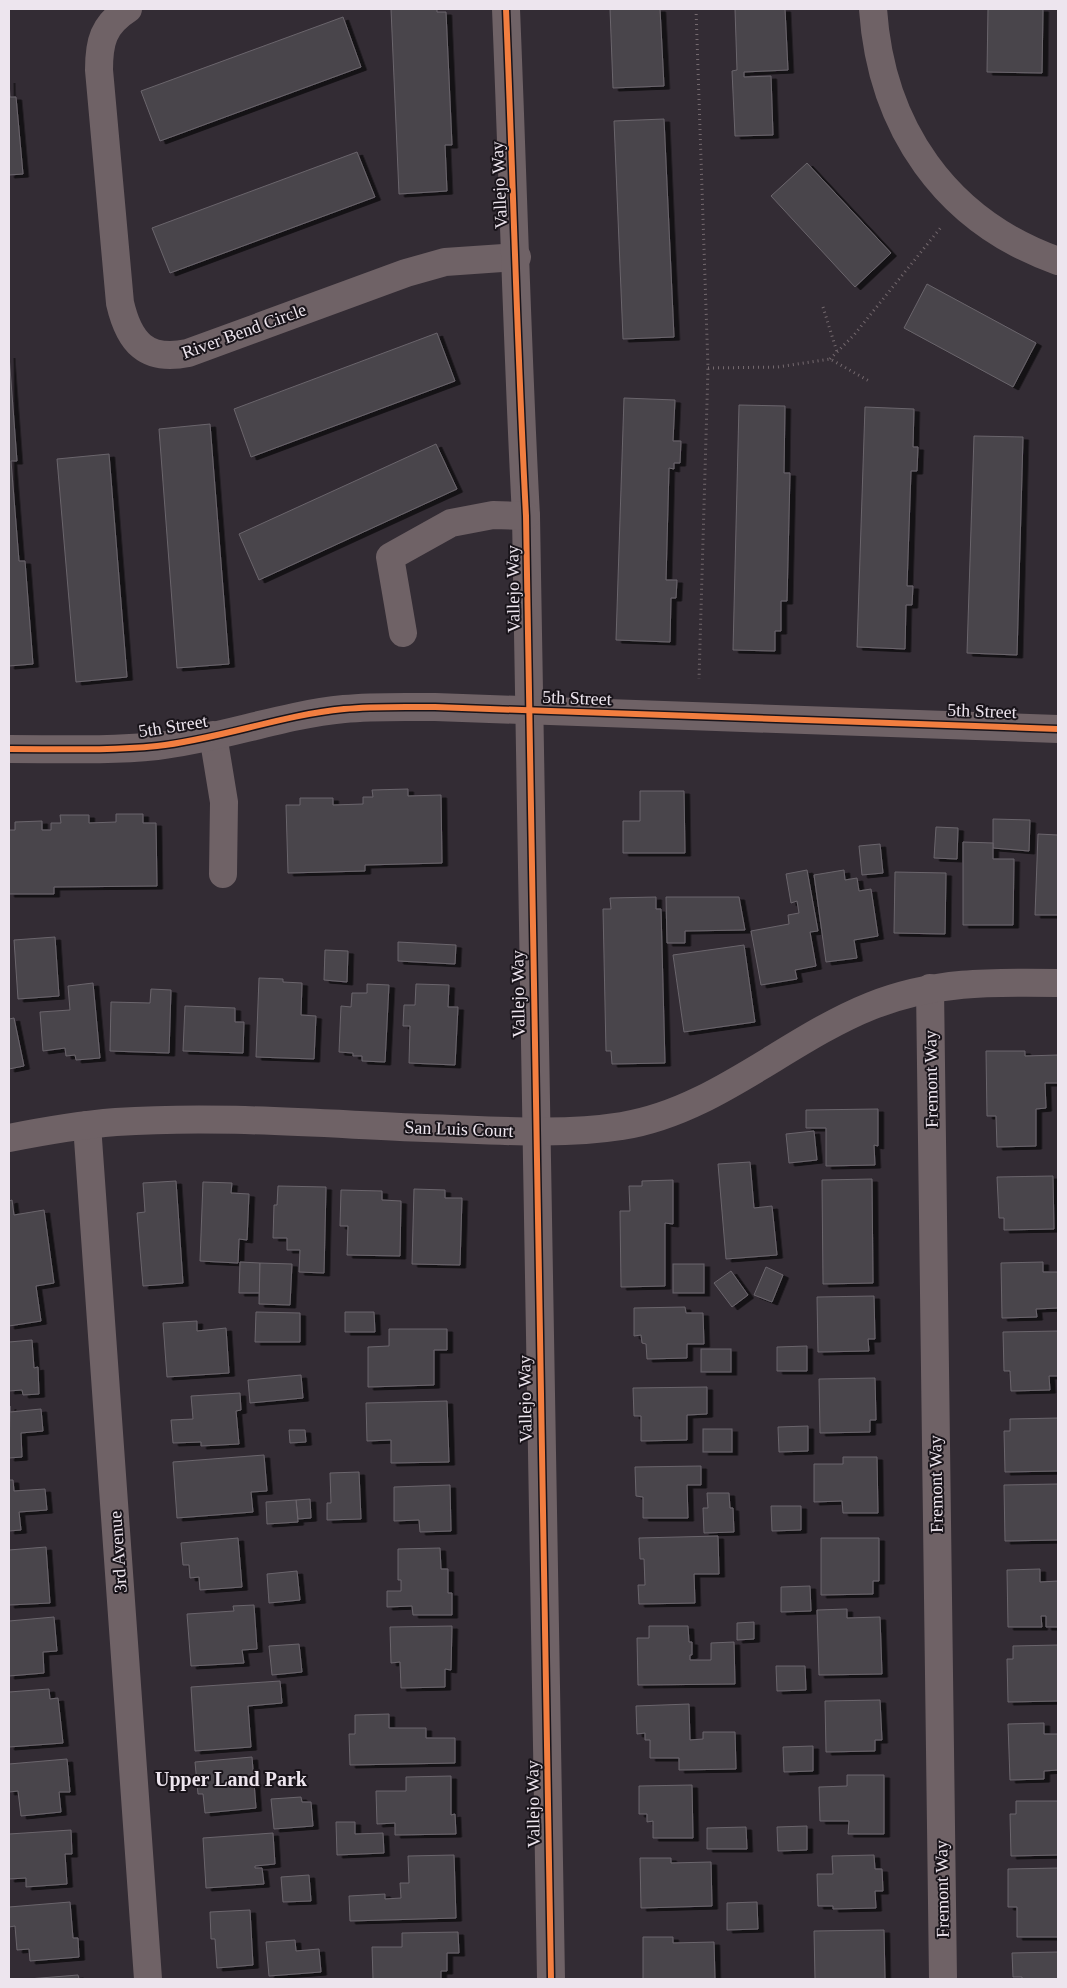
<svg xmlns="http://www.w3.org/2000/svg" width="1067" height="1988" viewBox="0 0 1067 1988" font-family="Georgia,serif">
<style>
.building{fill:#4a454b;stroke:#6a656c;filter:url(#shadow)}
.lines{fill:none;stroke-linecap:round;stroke-linejoin:round}
.path{stroke:#74696e;stroke-width:3;stroke-dasharray:1 4;stroke-linecap:butt}
.minor{stroke:#6f6266;stroke-width:28}
.cycleway-casing{stroke:#19141a;stroke-width:9}
.cycleway{stroke:#f27e40;stroke-width:6}
.labels{text-anchor:middle;dominant-baseline:central;stroke-width:4;stroke-linejoin:round;paint-order:stroke}
.street-label{font-size:18px;fill:#ede5ee;stroke:#19141a}
.quarter-label{font-size:20px;font-weight:bold;fill:#ede5ee;stroke:#19141a}
</style>
<defs>
<filter id="shadow"><feDropShadow dx="5.5" dy="3" stdDeviation="0" flood-color="#0009"/></filter>
</defs>
<rect width="100%" height="100%" fill="#332c34"/>
<g class="building">
<polygon points="391,9 437,9 437,12 446,12 452,145 445,145 447,191 399,194"/>
<polygon points="610,9 660,9 664,86 613,88"/>
<polygon points="735,9 785,9 788,70 744,72 744,77 771,76 773,135 735,136 732,71 737,70"/>
<polygon points="988,9 1043,9 1042,73 987,72"/>
<polygon points="343,17 361,67 160,141 141,91"/>
<polygon points="9,80 10,97 16,97 23,174 9,175"/>
<polygon points="664,119 674,337 623,339 614,121"/>
<polygon points="357,152 375,197 170,273 152,228"/>
<polygon points="807,163 891,253 855,287 771,196"/>
<polygon points="927,284 1036,343 1013,387 904,328"/>
<polygon points="437,333 455,381 251,457 234,409"/>
<polygon points="9,355 17,461 11,461 19,561 25,561 33,664 9,666"/>
<polygon points="624,398 675,400 673,441 681,441 680,463 674,463 674,469 669,468 666,580 677,580 676,598 671,598 670,642 616,640"/>
<polygon points="739,405 785,406 784,473 790,473 787,601 781,601 781,631 775,631 775,651 733,650"/>
<polygon points="865,407 914,409 913,447 918,447 917,471 911,471 907,586 913,586 912,605 906,605 905,649 857,647"/>
<polygon points="210,424 229,664 177,668 159,429"/>
<polygon points="974,436 1023,437 1017,655 967,653"/>
<polygon points="436,444 457,489 259,580 239,534"/>
<polygon points="109,454 127,677 76,682 57,459"/>
<polygon points="408,789 408,796 441,795 442,863 365,865 365,871 288,873 286,805 300,805 300,798 333,798 333,805 363,804 363,797 373,797 372,790"/>
<polygon points="640,791 684,791 685,853 623,853 623,821 640,821"/>
<polygon points="116,814 143,814 143,823 156,823 157,886 54,887 54,894 9,894 9,830 15,830 15,822 42,821 42,830 51,830 51,823 61,823 60,815 89,815 89,823 116,822"/>
<polygon points="993,819 1030,820 1029,851 993,848"/>
<polygon points="936,827 958,828 957,859 934,858"/>
<polygon points="1038,834 1058,835 1058,915 1035,915"/>
<polygon points="963,842 993,843 993,859 1014,859 1013,925 963,925"/>
<polygon points="880,844 883,873 862,875 859,846"/>
<polygon points="807,870 818,931 810,932 816,966 795,970 797,979 761,985 751,931 789,924 788,915 799,913 797,901 791,903 786,874"/>
<polygon points="844,870 845,880 857,878 859,891 871,889 878,936 854,940 857,958 826,962 814,875"/>
<polygon points="895,872 946,873 945,934 894,933"/>
<polygon points="656,897 656,909 661,909 665,1063 612,1064 611,1051 606,1051 603,909 611,909 610,898"/>
<polygon points="666,897 739,897 745,930 685,931 685,943 667,943"/>
<polygon points="55,937 59,996 18,999 14,940"/>
<polygon points="398,942 456,945 455,964 398,961"/>
<polygon points="744,945 755,1022 684,1032 673,955"/>
<polygon points="325,950 348,951 347,982 324,980"/>
<polygon points="259,978 283,979 283,982 302,983 301,1015 316,1016 314,1059 256,1057"/>
<polygon points="93,983 100,1058 76,1060 75,1055 66,1056 65,1048 43,1051 40,1012 70,1010 68,986"/>
<polygon points="367,984 389,985 385,1062 362,1061 362,1056 353,1056 353,1053 339,1052 341,1006 351,1007 352,993 367,993"/>
<polygon points="416,984 449,985 448,1007 458,1007 455,1065 409,1063 410,1026 403,1026 404,1005 415,1005"/>
<polygon points="151,989 171,990 169,1053 110,1051 111,1002 150,1003"/>
<polygon points="185,1006 235,1008 235,1022 244,1022 243,1053 183,1051"/>
<polygon points="14,1018 24,1066 9,1069 9,1019"/>
<polygon points="986,1051 1025,1051 1025,1056 1058,1055 1058,1083 1045,1083 1046,1108 1036,1109 1036,1146 997,1147 996,1116 987,1116"/>
<polygon points="878,1109 878,1146 874,1145 875,1165 826,1166 826,1128 806,1128 806,1110"/>
<polygon points="814,1131 817,1160 789,1163 786,1134"/>
<polygon points="750,1162 754,1208 772,1206 777,1255 726,1259 718,1164"/>
<polygon points="1053,1176 1054,1229 1004,1230 1004,1218 999,1218 997,1177"/>
<polygon points="872,1179 873,1283 823,1284 822,1180"/>
<polygon points="673,1180 673,1224 665,1223 665,1286 621,1287 620,1211 630,1211 629,1186 642,1186 642,1181"/>
<polygon points="176,1181 183,1283 143,1286 137,1213 145,1212 143,1183"/>
<polygon points="203,1182 232,1183 231,1193 249,1194 247,1240 239,1239 238,1263 200,1261"/>
<polygon points="278,1186 326,1187 324,1273 299,1272 300,1250 287,1250 287,1238 273,1238 274,1205 277,1205"/>
<polygon points="414,1189 445,1190 445,1198 462,1198 460,1265 412,1264"/>
<polygon points="341,1190 382,1191 382,1200 401,1201 400,1256 347,1255 348,1226 340,1226"/>
<polygon points="12,1200 14,1215 44,1210 54,1283 36,1286 41,1321 9,1326 9,1201"/>
<polygon points="240,1262 260,1263 260,1293 239,1293"/>
<polygon points="1043,1262 1043,1272 1058,1272 1058,1308 1036,1309 1037,1317 1002,1318 1001,1263"/>
<polygon points="260,1263 292,1264 290,1305 259,1304"/>
<rect x="673" y="1264" width="31" height="29"/>
<polygon points="766,1267 783,1275 772,1302 754,1295"/>
<polygon points="731,1271 748,1295 732,1307 714,1283"/>
<polygon points="874,1296 875,1339 868,1339 869,1351 818,1352 817,1297"/>
<polygon points="685,1307 686,1313 703,1313 704,1344 687,1344 687,1358 647,1359 646,1344 642,1343 641,1335 634,1336 634,1308"/>
<polygon points="256,1312 300,1313 300,1342 255,1342"/>
<polygon points="345,1312 374,1312 375,1332 345,1332"/>
<polygon points="197,1321 197,1331 226,1328 229,1373 167,1377 163,1323"/>
<polygon points="389,1329 447,1329 447,1350 434,1350 434,1385 368,1387 368,1347 389,1346"/>
<polygon points="1058,1331 1058,1376 1049,1376 1050,1390 1011,1391 1010,1371 1004,1371 1003,1332"/>
<polygon points="32,1340 34,1368 38,1367 39,1394 23,1395 22,1390 9,1391 9,1342"/>
<polygon points="807,1346 807,1371 777,1371 777,1347"/>
<rect x="701" y="1349" width="30" height="23"/>
<polygon points="301,1375 303,1398 250,1403 248,1380"/>
<polygon points="875,1378 876,1420 870,1420 870,1432 820,1433 819,1379"/>
<polygon points="707,1387 707,1414 687,1415 687,1440 641,1441 641,1416 634,1416 633,1388"/>
<polygon points="240,1393 241,1410 236,1411 239,1444 201,1446 201,1442 173,1443 171,1420 193,1419 191,1396"/>
<polygon points="447,1401 449,1462 391,1463 391,1440 367,1441 366,1403"/>
<polygon points="10,1406 10,1412 41,1409 43,1431 21,1433 22,1457 9,1458"/>
<polygon points="1058,1418 1058,1471 1005,1472 1004,1431 1010,1431 1010,1419"/>
<polygon points="808,1426 808,1451 779,1452 778,1427"/>
<rect x="703" y="1429" width="29" height="23"/>
<polygon points="289,1430 305,1430 306,1442 290,1443"/>
<polygon points="264,1455 267,1491 251,1492 253,1512 177,1518 173,1462"/>
<polygon points="843,1457 877,1457 878,1513 843,1513 842,1501 814,1502 814,1464 843,1464"/>
<polygon points="701,1466 701,1485 687,1485 688,1518 643,1518 643,1497 636,1496 635,1467"/>
<polygon points="359,1472 361,1519 327,1520 327,1503 331,1503 330,1473"/>
<polygon points="9,1480 13,1480 14,1491 45,1489 47,1510 19,1512 21,1530 9,1531"/>
<polygon points="1058,1484 1058,1540 1005,1541 1004,1485"/>
<polygon points="450,1485 451,1531 420,1532 419,1520 394,1521 394,1487"/>
<polygon points="707,1493 729,1493 730,1508 733,1508 734,1532 704,1533 703,1508 708,1508"/>
<polygon points="310,1499 311,1518 298,1519 296,1500"/>
<polygon points="296,1500 298,1522 267,1524 266,1502"/>
<polygon points="771,1506 801,1506 801,1530 772,1531"/>
<polygon points="718,1536 719,1574 694,1574 695,1603 639,1604 638,1585 645,1585 644,1559 640,1559 639,1538"/>
<polygon points="238,1538 242,1587 200,1590 199,1577 190,1578 189,1565 183,1565 181,1543"/>
<polygon points="821,1538 879,1538 879,1581 873,1581 873,1594 821,1595"/>
<polygon points="46,1547 50,1603 9,1605 9,1550"/>
<polygon points="440,1548 441,1569 448,1569 448,1593 452,1593 452,1615 413,1615 412,1606 387,1607 387,1591 401,1591 401,1580 398,1580 398,1549"/>
<polygon points="1040,1569 1040,1582 1058,1581 1058,1627 1046,1627 1046,1616 1041,1616 1042,1627 1008,1627 1007,1570"/>
<polygon points="297,1571 300,1600 269,1603 267,1574"/>
<polygon points="810,1586 811,1611 781,1612 781,1587"/>
<polygon points="254,1605 257,1649 242,1650 244,1663 191,1666 187,1614 234,1611 233,1606"/>
<polygon points="847,1609 847,1618 880,1617 882,1674 819,1675 817,1610"/>
<polygon points="54,1617 57,1651 43,1652 44,1673 9,1676 9,1621"/>
<polygon points="754,1622 754,1639 737,1640 737,1623"/>
<polygon points="452,1626 451,1670 445,1669 445,1687 401,1688 400,1662 391,1663 390,1627"/>
<polygon points="649,1626 688,1626 689,1642 692,1642 692,1655 690,1655 690,1660 711,1660 711,1643 734,1642 735,1684 638,1685 637,1638 649,1638"/>
<polygon points="299,1644 302,1672 272,1675 269,1646"/>
<polygon points="1058,1645 1058,1701 1008,1702 1007,1659 1013,1659 1013,1646"/>
<polygon points="776,1666 805,1666 806,1690 777,1691"/>
<polygon points="280,1681 282,1703 248,1706 251,1747 195,1751 191,1687"/>
<polygon points="49,1689 50,1699 58,1698 63,1743 9,1747 9,1692"/>
<polygon points="880,1700 882,1740 875,1740 875,1751 826,1752 825,1701"/>
<polygon points="689,1704 690,1740 703,1739 703,1732 735,1732 736,1769 679,1770 679,1758 650,1758 650,1740 645,1740 645,1733 637,1734 636,1706"/>
<polygon points="389,1714 389,1728 426,1728 426,1738 455,1738 455,1763 350,1765 349,1734 355,1734 355,1715"/>
<polygon points="1044,1723 1044,1734 1058,1734 1058,1770 1044,1771 1044,1779 1010,1780 1008,1724"/>
<polygon points="813,1746 813,1771 784,1772 783,1747"/>
<polygon points="252,1757 256,1808 205,1813 203,1794 198,1794 195,1762"/>
<polygon points="67,1759 70,1792 59,1792 61,1812 21,1816 18,1791 9,1792 9,1764"/>
<polygon points="847,1775 884,1775 884,1834 848,1834 849,1821 820,1821 819,1787 847,1786"/>
<polygon points="451,1776 451,1815 455,1814 456,1834 395,1835 395,1823 377,1824 376,1791 406,1791 406,1777"/>
<polygon points="692,1785 693,1838 653,1838 653,1821 647,1822 647,1814 639,1814 639,1786"/>
<polygon points="301,1797 302,1802 311,1802 313,1826 274,1829 271,1799"/>
<polygon points="1016,1801 1058,1801 1058,1855 1011,1856 1010,1814 1016,1814"/>
<polygon points="336,1822 355,1822 355,1834 383,1833 384,1853 337,1855"/>
<polygon points="807,1826 807,1850 778,1851 777,1827"/>
<polygon points="746,1827 747,1849 707,1849 707,1828"/>
<polygon points="71,1830 72,1854 65,1854 67,1884 26,1887 26,1878 9,1879 9,1834"/>
<polygon points="273,1833 275,1864 255,1866 255,1868 262,1868 264,1884 206,1888 203,1838"/>
<polygon points="454,1855 456,1918 350,1921 349,1896 385,1894 385,1899 401,1898 400,1883 409,1883 408,1856"/>
<polygon points="874,1855 875,1869 882,1869 883,1891 875,1891 876,1908 833,1909 833,1906 818,1906 817,1874 833,1874 832,1856"/>
<polygon points="640,1858 671,1858 671,1863 711,1862 712,1906 641,1908"/>
<polygon points="1058,1868 1058,1937 1017,1937 1017,1907 1008,1907 1008,1869"/>
<polygon points="309,1875 311,1901 283,1902 281,1877"/>
<polygon points="70,1902 73,1938 78,1938 79,1957 30,1961 29,1949 17,1950 15,1926 9,1927 9,1907"/>
<polygon points="757,1902 758,1929 727,1930 727,1903"/>
<polygon points="250,1910 253,1965 217,1968 215,1939 211,1939 210,1912"/>
<polygon points="884,1930 885,1979 815,1979 814,1931"/>
<polygon points="458,1932 459,1953 447,1953 447,1971 441,1971 441,1979 373,1979 372,1947 402,1947 402,1933"/>
<polygon points="643,1937 673,1937 673,1943 714,1942 715,1979 643,1979"/>
<polygon points="295,1940 296,1951 319,1949 321,1972 269,1976 266,1942"/>
<polygon points="1058,1952 1058,1979 1022,1979 1022,1977 1013,1977 1012,1953"/>
<polygon points="78,1975 79,1979 28,1979"/>
</g>
<g class="lines">
<g class="path">
<polyline points="696,9 708,368 699,679"/>
<polyline points="823,307 837,352"/>
<polyline points="830,359 854,335 942,226"/>
<polyline points="708,368 778,367 830,359 869,381"/>
</g>
<g class="minor">
<path d="M128,9c-25,16 -29,33 -29,61l21,233c9,39 26,59 68,50l218,-80 39,-11 72,-5"/>
<path d="M506,9c7,169 11,338 20,507l25,1463"/>
<path d="M873,9c8,118 72,212 185,252"/>
<polyline points="403,633 390,557 451,523 493,515 526,516"/>
<polyline points="213,735 224,802 223,874"/>
<path d="M9,749c49,0 99,2 148,-3 63,-7 124,-31 187,-37 30,-3 61,-2 91,-2l623,22"/>
<polyline points="930,988 943,1979"/>
<polyline points="87,1125 148,1979"/>
<path d="M9,1138c35,-7 71,-13 107,-16 103,-7 208,2 310,6 65,2 132,8 196,-2 93,-15 164,-86 249,-120 63,-25 120,-24 187,-23"/>
</g>
<defs>
<g id="cycleway">
<path d="M506,9c7,169 11,338 20,507l25,1463"/>
<path d="M9,749c49,0 99,2 148,-3 63,-7 124,-31 187,-37 30,-3 61,-2 91,-2l623,22"/>
</g>
</defs>
<use href="#cycleway" class="cycleway-casing"/>
<use href="#cycleway" class="cycleway"/>
</g>
<g class="labels">
<g class="street-label">
<text transform="translate(499 185) rotate(-93)">Vallejo Way</text>
<text transform="translate(244 331) rotate(-20)">River Bend Circle</text>
<text transform="translate(513 589) rotate(-91)">Vallejo Way</text>
<text transform="translate(577 698) rotate(2)">5th Street</text>
<text transform="translate(982 711) rotate(2)">5th Street</text>
<text transform="translate(173 726) rotate(-9)">5th Street</text>
<text transform="translate(518 994) rotate(-91)">Vallejo Way</text>
<text transform="translate(931 1079) rotate(-91)">Fremont Way</text>
<text transform="translate(459 1129) rotate(2)">San Luis Court</text>
<text transform="translate(525 1399) rotate(-91)">Vallejo Way</text>
<text transform="translate(936 1484) rotate(-91)">Fremont Way</text>
<text transform="translate(118 1552) rotate(-94)">3rd Avenue</text>
<text transform="translate(533 1804) rotate(-91)">Vallejo Way</text>
<text transform="translate(942 1889) rotate(-91)">Fremont Way</text>
</g>
<g class="quarter-label">
<text x="231" y="1779">Upper Land Park</text>
</g>
</g>
<rect width="1067" height="1988" fill="none" stroke="#ede5ee" stroke-width="20"/>
</svg>
